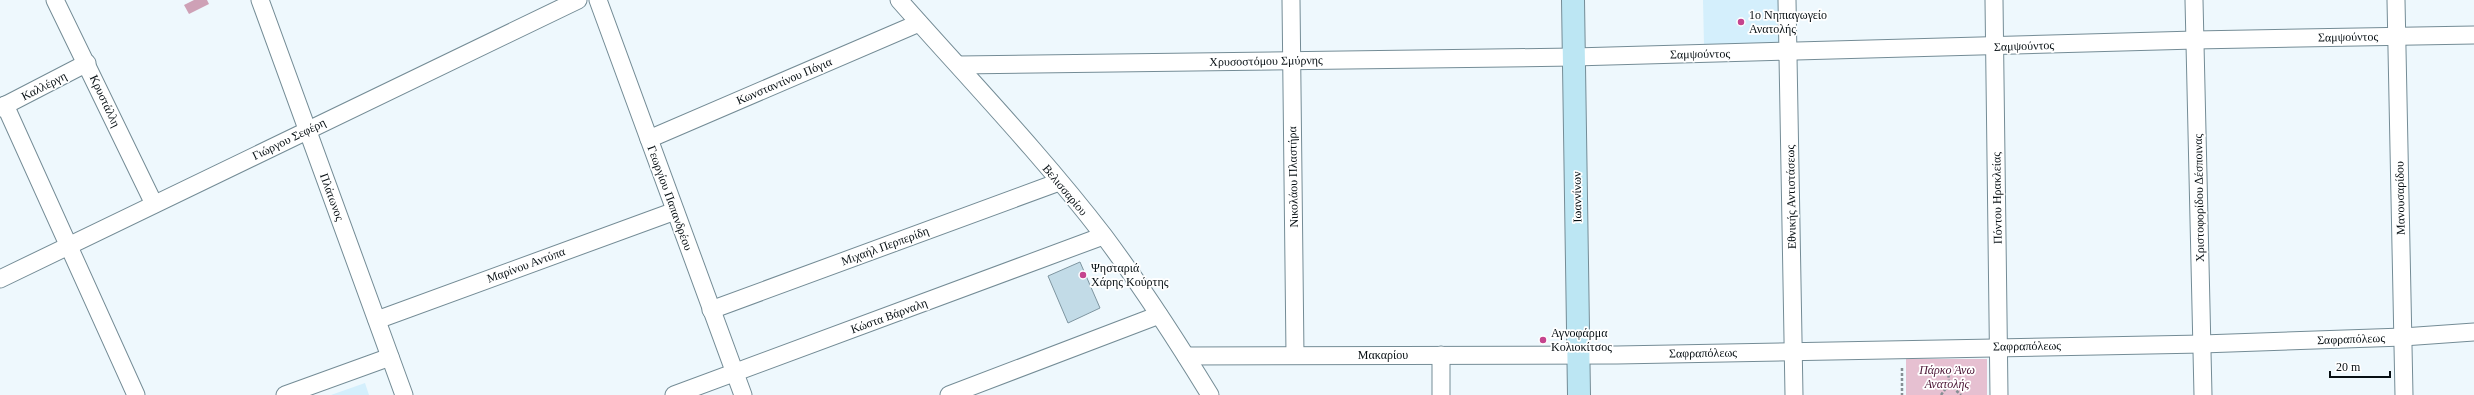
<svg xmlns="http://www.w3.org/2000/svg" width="2474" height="395" viewBox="0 0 2474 395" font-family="'Times New Roman',serif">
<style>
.built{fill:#d4effc}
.green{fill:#e6c0d1}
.water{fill:#cea1b6}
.building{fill:#c2dbe7;stroke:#7e95a0}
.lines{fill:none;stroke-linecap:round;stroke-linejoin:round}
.minor-casing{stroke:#748c96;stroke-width:19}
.secondary-casing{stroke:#748c96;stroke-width:24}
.path{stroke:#868f94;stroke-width:2.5;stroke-dasharray:3 2;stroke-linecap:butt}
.minor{stroke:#fff;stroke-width:17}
.secondary{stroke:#bce6f3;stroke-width:22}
.poi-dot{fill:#c5448e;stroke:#fff;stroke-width:1.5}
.labels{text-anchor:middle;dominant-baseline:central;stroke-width:3.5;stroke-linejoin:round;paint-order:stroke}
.poi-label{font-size:12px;fill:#070f13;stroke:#fff;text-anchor:start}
.street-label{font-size:12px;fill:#070f13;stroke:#fff}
.park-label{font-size:12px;font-style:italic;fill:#4a1433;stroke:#fff}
</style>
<rect width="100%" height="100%" fill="#eef8fd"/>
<g class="built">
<polygon points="1703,0 1778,0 1779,45 1704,46"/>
<polygon points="365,383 369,395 331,395"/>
</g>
<rect class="green" x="1906" y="359" width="81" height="36"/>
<polygon class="water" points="194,0 207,0 209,4 189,14 184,5"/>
<polygon class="building" points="1080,262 1100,308 1068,323 1048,276"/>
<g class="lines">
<defs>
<g id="minor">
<polyline points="55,0 154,204"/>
<polyline points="260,0 404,395"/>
<polyline points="598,0 743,395"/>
<path d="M899,0c69,78 142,154 205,236 38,51 73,105 106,159"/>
<polyline points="1291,0 1295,355"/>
<polyline points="1787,0 1794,395"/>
<polyline points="1994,0 1999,395"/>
<polyline points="2194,0 2203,395"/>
<polyline points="2396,0 2404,395"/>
<polyline points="959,65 1574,57 2195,40 2474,35"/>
<polyline points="5,105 136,395"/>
<polyline points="0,108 87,63"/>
<polyline points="649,139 919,23"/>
<polyline points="0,279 578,0"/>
<polyline points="711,310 1059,182"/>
<polyline points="377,320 675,211"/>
<polyline points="1186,356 1617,355 2202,344 2403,337 2474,332"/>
<polyline points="285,395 390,357"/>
<polyline points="674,395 1103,236"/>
<polyline points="949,395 1159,315"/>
<polyline points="1441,395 1441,355"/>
</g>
<polyline id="secondary" points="1573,0 1579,395"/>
</defs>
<use href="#minor" class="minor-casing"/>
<use href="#secondary" class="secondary-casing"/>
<g class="path">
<polyline points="1902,368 1902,395"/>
<polyline points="1949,384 1961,395"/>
<polyline points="1941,395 1949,384 1948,367"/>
</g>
<use href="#minor" class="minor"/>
<use href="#secondary" class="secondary"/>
</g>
<g class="poi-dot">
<circle cx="1741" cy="22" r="4"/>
<circle cx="1083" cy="275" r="4"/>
<circle cx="1543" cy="340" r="4"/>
</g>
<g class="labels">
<g class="poi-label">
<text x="1749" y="15">1ο Νηπιαγωγείο<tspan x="1749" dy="14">Ανατολής</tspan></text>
<text x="1091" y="268">Ψησταριά<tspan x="1091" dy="14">Χάρης Κούρτης</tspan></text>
<text x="1551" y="333">Αγνοφάρμα<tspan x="1551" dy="14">Κολιοκίτσος</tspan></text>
</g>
<g class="street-label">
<text transform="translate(2348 37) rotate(-1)">Σαμψούντος</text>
<text transform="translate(2024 46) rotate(-2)">Σαμψούντος</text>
<text transform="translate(1700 54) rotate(-1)">Σαμψούντος</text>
<text transform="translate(1266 61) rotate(-1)">Χρυσοστόμου Σμύρνης</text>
<text transform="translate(784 81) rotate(-23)">Κωνσταντίνου Πόγια</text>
<text transform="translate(44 86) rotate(-27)">Καλλέργη</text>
<text transform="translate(105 101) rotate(65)">Κρυστάλλη</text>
<text transform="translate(289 139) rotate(-26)">Γιώργου Σεφέρη</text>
<text transform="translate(1293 177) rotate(-91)">Νικολάου Πλαστήρα</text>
<text transform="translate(1065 190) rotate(50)">Βελισσαρίου</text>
<text transform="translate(332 197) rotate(70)">Πλάτωνος</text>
<text transform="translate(1577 197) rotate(-91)">Ιωαννίνων</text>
<text transform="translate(1791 197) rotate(-91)">Εθνικής Αντιστάσεως</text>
<text transform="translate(670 198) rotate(70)">Γεωργίου Παπανδρέου</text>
<text transform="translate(1997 198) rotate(-91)">Πόντου Ηρακλείας</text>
<text transform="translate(2199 198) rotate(-91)">Χριστοφορίδου Δέσποινας</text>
<text transform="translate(2400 198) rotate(-91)">Μανουσαρίδου</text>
<text transform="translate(885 246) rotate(-20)">Μιχαήλ Περπερίδη</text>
<text transform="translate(526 265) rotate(-20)">Μαρίνου Αντύπα</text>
<text transform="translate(889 316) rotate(-20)">Κώστα Βάρναλη</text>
<text transform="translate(2351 339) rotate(-2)">Σαφραπόλεως</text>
<text transform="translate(2027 346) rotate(-1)">Σαφραπόλεως</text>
<text transform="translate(1703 353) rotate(-1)">Σαφραπόλεως</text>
<text x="1383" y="355">Μακαρίου</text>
</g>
<g class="park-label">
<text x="1947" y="370">Πάρκο Άνω<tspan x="1947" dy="14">Ανατολής</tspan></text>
</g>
</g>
<path d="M2330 371v6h60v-6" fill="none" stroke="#070f13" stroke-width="2"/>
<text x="2336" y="371" font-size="12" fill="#070f13" stroke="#ffffff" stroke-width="3" paint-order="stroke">20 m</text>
</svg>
